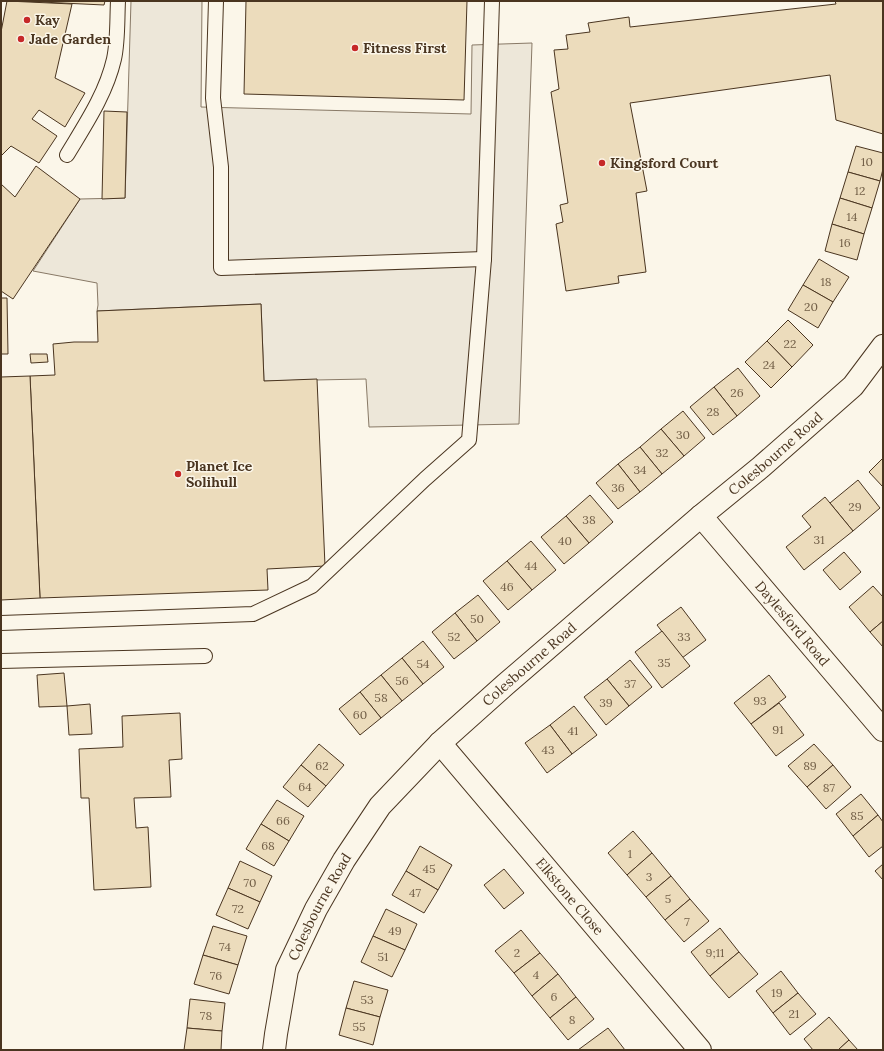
<svg xmlns="http://www.w3.org/2000/svg" width="884" height="1051" viewBox="0 0 884 1051" font-family="Lora,serif">
<style>
.parking{fill:#ede7d9;stroke:#887966}
.building{fill:#ecdcbc;stroke:#4a3520}
.lines{fill:none;stroke-linecap:round;stroke-linejoin:round}
.service-casing{stroke:#4a3520;stroke-width:16}
.minor-casing{stroke:#4a3520;stroke-width:24}
.service{stroke:#fbf6e9;stroke-width:14}
.minor{stroke:#fbf6e9;stroke-width:22}
.poi-dot{fill:#c62828;stroke:#fbf6e9;stroke-width:1.5}
.labels{text-anchor:middle;dominant-baseline:central;stroke-width:3;stroke-linejoin:round;paint-order:stroke}
.number-label{font-size:12px;fill:#725f47}
.poi-label{font-size:14px;font-weight:bold;fill:#4a3520;stroke:#fbf6e9;text-anchor:start}
.street-label{font-size:14px;fill:#4a3520;stroke:#fbf6e9}
</style>
<rect width="100%" height="100%" fill="#fbf6e9"/>
<polygon class="parking" points="131,1 202,1 201,107 471,114 472,45 532,43 519,424 369,427 366,379 264,381 261,304 97,311 98,305 97,283 33,271 80,199 125,198"/>
<g class="building">
<polygon points="7,1 72,4 55,78 85,93 65,127 39,110 32,119 57,136 39,163 11,146 1,156 1,32"/>
<polygon points="20,1 105,1 104,5"/>
<polygon points="246,1 467,1 464,100 244,94"/>
<polygon points="835,1 883,1 883,134 836,120 830,75 630,103 647,191 636,193 646,272 618,276 619,283 566,291 556,224 563,222 560,205 568,203 551,92 559,89 554,50 568,49 566,35 590,32 588,23 629,17 630,27 836,4"/>
<polygon points="104,111 127,112 125,198 102,199"/>
<polygon points="856,146 883,153 883,169 880,181 848,172"/>
<polygon points="36,166 80,199 13,299 1,291 1,184 15,197"/>
<polygon points="848,172 880,181 872,208 840,198"/>
<polygon points="840,198 872,208 864,234 832,224"/>
<polygon points="832,224 864,234 857,260 825,251"/>
<polygon points="819,259 849,277 833,302 803,285"/>
<polygon points="803,285 833,302 818,328 788,310"/>
<polygon points="1,298 7,298 8,354 1,354"/>
<polygon points="261,304 264,381 317,379 325,566 267,569 268,590 40,598 30,376 55,375 53,344 74,342 98,342 97,311"/>
<polygon points="788,320 813,345 792,367 767,341"/>
<polygon points="767,341 792,367 771,388 745,362"/>
<polygon points="30,354 47,354 48,362 31,363"/>
<polygon points="738,368 760,396 737,416 714,387"/>
<polygon points="30,376 40,598 1,600 1,377"/>
<polygon points="714,387 737,416 713,435 690,407"/>
<polygon points="683,411 705,438 684,456 661,429"/>
<polygon points="661,429 684,456 662,474 640,447"/>
<polygon points="640,447 662,474 640,492 618,464"/>
<polygon points="883,458 883,487 869,472"/>
<polygon points="618,464 640,492 618,509 596,483"/>
<polygon points="858,480 880,508 853,531 830,503"/>
<polygon points="590,495 613,522 589,543 566,516"/>
<polygon points="825,497 853,531 804,570 786,547 811,527 802,516"/>
<polygon points="566,516 589,543 564,564 541,537"/>
<polygon points="531,541 556,570 532,590 507,561"/>
<polygon points="844,552 861,572 840,590 823,570"/>
<polygon points="507,561 532,590 508,610 483,581"/>
<polygon points="873,586 883,597 883,621 870,632 849,607"/>
<polygon points="478,595 500,622 477,641 455,613"/>
<polygon points="681,607 706,640 682,658 657,625"/>
<polygon points="455,613 477,641 454,659 432,632"/>
<polygon points="883,621 883,647 870,632"/>
<polygon points="662,631 690,666 662,688 635,652"/>
<polygon points="423,641 444,667 423,684 402,658"/>
<polygon points="402,658 423,684 402,701 381,675"/>
<polygon points="630,660 652,687 629,706 607,679"/>
<polygon points="64,673 67,706 39,707 37,675"/>
<polygon points="381,675 402,701 381,718 360,692"/>
<polygon points="769,675 786,697 751,724 734,703"/>
<polygon points="607,679 629,706 606,725 584,697"/>
<polygon points="360,692 381,718 360,735 339,709"/>
<polygon points="779,703 804,735 776,756 751,724"/>
<polygon points="90,704 92,734 69,735 67,706"/>
<polygon points="574,706 597,735 572,754 550,725"/>
<polygon points="180,713 182,759 169,760 171,797 134,798 136,828 148,827 151,887 94,890 89,798 81,798 79,749 123,747 122,716"/>
<polygon points="550,725 572,754 547,773 525,743"/>
<polygon points="319,744 344,765 326,786 301,765"/>
<polygon points="814,744 833,765 807,787 788,766"/>
<polygon points="301,765 326,786 308,807 283,787"/>
<polygon points="833,765 851,787 826,809 807,787"/>
<polygon points="861,794 878,815 853,836 836,814"/>
<polygon points="277,800 304,816 289,841 261,824"/>
<polygon points="878,815 883,822 883,846 869,857 853,836"/>
<polygon points="261,824 289,841 274,866 246,849"/>
<polygon points="633,831 652,853 627,875 608,853"/>
<polygon points="420,846 452,865 438,890 406,871"/>
<polygon points="652,853 671,876 646,897 627,875"/>
<polygon points="240,861 272,876 260,902 228,888"/>
<polygon points="883,864 883,880 875,871"/>
<polygon points="504,869 524,893 504,909 484,885"/>
<polygon points="406,871 438,890 424,913 392,895"/>
<polygon points="671,876 690,899 665,920 646,897"/>
<polygon points="228,888 260,902 248,929 216,915"/>
<polygon points="690,899 709,921 684,942 665,920"/>
<polygon points="386,909 417,924 405,950 373,936"/>
<polygon points="213,926 247,936 238,965 203,955"/>
<polygon points="720,928 739,952 710,976 691,952"/>
<polygon points="521,930 540,953 514,973 495,951"/>
<polygon points="373,936 405,950 392,977 361,962"/>
<polygon points="739,952 758,974 729,998 710,976"/>
<polygon points="540,953 558,974 532,996 514,973"/>
<polygon points="203,955 238,965 229,994 194,984"/>
<polygon points="781,971 798,993 773,1013 756,991"/>
<polygon points="558,974 576,997 550,1018 532,996"/>
<polygon points="354,981 388,990 380,1017 346,1008"/>
<polygon points="798,993 816,1014 790,1035 773,1013"/>
<polygon points="576,997 594,1019 568,1040 550,1018"/>
<polygon points="190,999 225,1003 222,1031 187,1028"/>
<polygon points="346,1008 380,1017 373,1045 339,1035"/>
<polygon points="829,1017 849,1040 838,1050 813,1050 804,1039"/>
<polygon points="187,1028 222,1031 221,1050 184,1050"/>
<polygon points="608,1028 625,1050 578,1050"/>
<polygon points="849,1040 858,1050 838,1050"/>
</g>
<g class="lines">
<defs>
<g id="service">
<polyline points="216,1 213,98 221,167 221,268 484,259"/>
<path d="M67,155c18,-30 39,-61 47,-96 4,-18 3,-39 4,-58"/>
<polyline points="1,623 253,614 312,586 425,479 469,440 484,259 492,1"/>
<polyline points="1,661 205,656"/>
</g>
<g id="minor">
<path id="s1" d="M701,516l182,214"/>
<path id="s2" d="M440,743l260,307"/>
<path id="s3" d="M274,1050l2,-16 11,-64 29,-61 28,-49 36,-54 60,-63 66,-59 195,-168 60,-49 92,-81 30,-40"/>
</g>
</defs>
<use href="#service" class="service-casing"/>
<use href="#minor" class="minor-casing"/>
<use href="#service" class="service"/>
<use href="#minor" class="minor"/>
</g>
<g class="poi-dot">
<circle cx="27" cy="20" r="4"/>
<circle cx="21" cy="39" r="4"/>
<circle cx="355" cy="48" r="4"/>
<circle cx="602" cy="163" r="4"/>
<circle cx="178" cy="474" r="4"/>
</g>
<g class="labels">
<g class="number-label">
<text x="867" y="161">10</text>
<text x="860" y="190">12</text>
<text x="852" y="216">14</text>
<text x="845" y="242">16</text>
<text x="826" y="281">18</text>
<text x="811" y="306">20</text>
<text x="790" y="343">22</text>
<text x="769" y="364">24</text>
<text x="737" y="392">26</text>
<text x="713" y="411">28</text>
<text x="683" y="434">30</text>
<text x="662" y="452">32</text>
<text x="640" y="469">34</text>
<text x="618" y="487">36</text>
<text x="855" y="506">29</text>
<text x="589" y="519">38</text>
<text x="819" y="539">31</text>
<text x="565" y="540">40</text>
<text x="531" y="565">44</text>
<text x="507" y="586">46</text>
<text x="477" y="618">50</text>
<text x="454" y="636">52</text>
<text x="684" y="636">33</text>
<text x="664" y="662">35</text>
<text x="423" y="663">54</text>
<text x="402" y="680">56</text>
<text x="630" y="683">37</text>
<text x="381" y="697">58</text>
<text x="760" y="700">93</text>
<text x="606" y="702">39</text>
<text x="360" y="714">60</text>
<text x="778" y="729">91</text>
<text x="573" y="730">41</text>
<text x="548" y="749">43</text>
<text x="322" y="765">62</text>
<text x="810" y="765">89</text>
<text x="305" y="786">64</text>
<text x="829" y="787">87</text>
<text x="857" y="815">85</text>
<text x="283" y="820">66</text>
<text x="268" y="845">68</text>
<text x="630" y="853">1</text>
<text x="429" y="868">45</text>
<text x="649" y="876">3</text>
<text x="250" y="882">70</text>
<text x="415" y="892">47</text>
<text x="668" y="898">5</text>
<text x="238" y="908">72</text>
<text x="687" y="921">7</text>
<text x="395" y="930">49</text>
<text x="225" y="946">74</text>
<text x="517" y="952">2</text>
<text x="715" y="952">9;11</text>
<text x="383" y="956">51</text>
<text x="536" y="974">4</text>
<text x="216" y="975">76</text>
<text x="777" y="992">19</text>
<text x="554" y="996">6</text>
<text x="367" y="999">53</text>
<text x="794" y="1013">21</text>
<text x="206" y="1015">78</text>
<text x="572" y="1019">8</text>
<text x="359" y="1026">55</text>
</g>
<g class="poi-label">
<text x="35" y="20">Kay</text>
<text x="29" y="39">Jade Garden</text>
<text x="363" y="48">Fitness First</text>
<text x="610" y="163">Kingsford Court</text>
<text x="186" y="466">Planet Ice<tspan x="186" dy="16">Solihull</tspan></text>
</g>
<g class="street-label">
<text stroke="none"><textPath href="#s3" startOffset="800">Colesbourne Road</textPath></text>
<text stroke="none"><textPath href="#s1" startOffset="141">Daylesford Road</textPath></text>
<text stroke="none"><textPath href="#s3" startOffset="476">Colesbourne Road</textPath></text>
<text stroke="none"><textPath href="#s2" startOffset="201">Elkstone Close</textPath></text>
<text stroke="none"><textPath href="#s3" startOffset="152">Colesbourne Road</textPath></text>
</g>
</g>
<rect width="884" height="1051" fill="none" stroke="#4a3520" stroke-width="4"/>
</svg>
